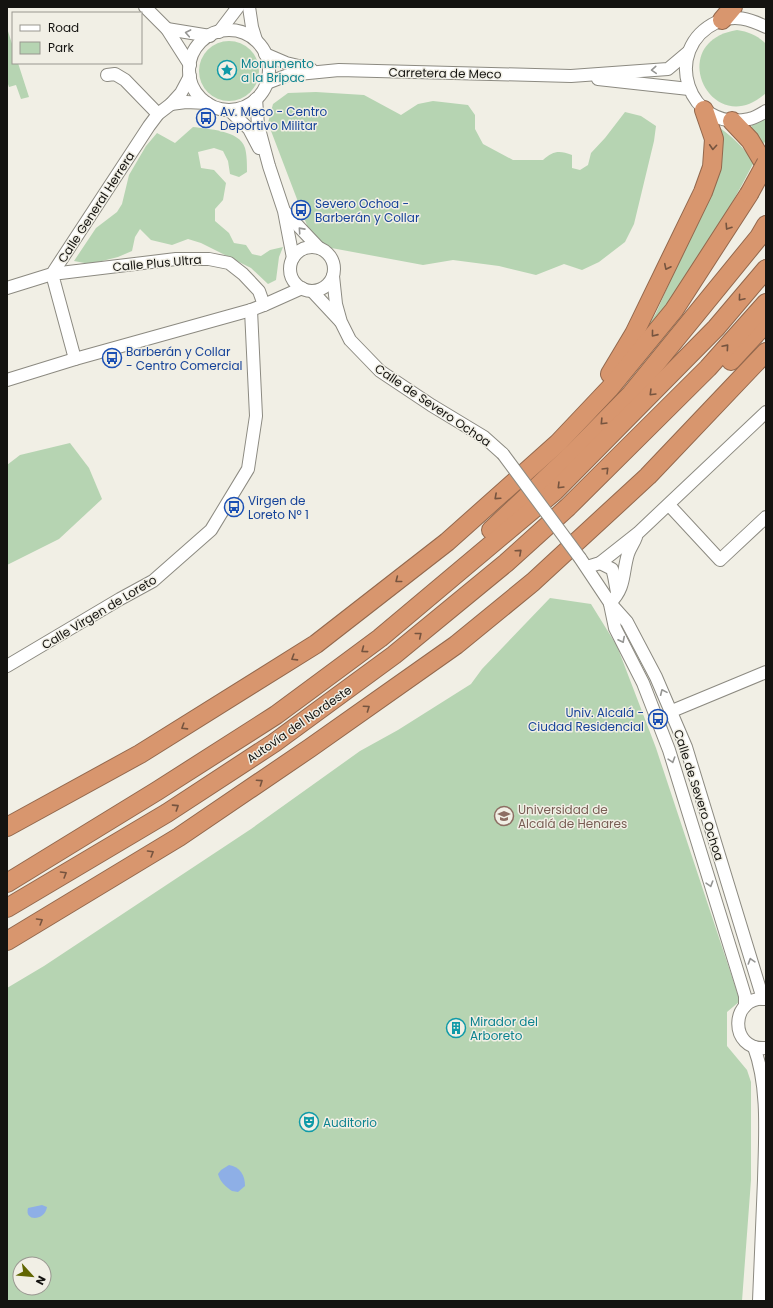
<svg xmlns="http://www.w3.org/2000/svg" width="773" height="1308" viewBox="0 0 773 1308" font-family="Poppins,sans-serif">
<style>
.green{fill:#b6d4b2;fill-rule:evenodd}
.water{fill:#8eafe6}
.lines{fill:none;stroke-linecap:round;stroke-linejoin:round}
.minor-casing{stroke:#8c8a81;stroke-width:14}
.highway-casing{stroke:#93684d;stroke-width:20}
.minor{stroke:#fff;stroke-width:12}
.highway{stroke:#d8966e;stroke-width:18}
.minor-bridge-casing{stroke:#8c8a81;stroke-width:14;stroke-linecap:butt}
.highway-bridge-casing{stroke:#93684d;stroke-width:20;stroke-linecap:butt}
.minor-bridge{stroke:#fff;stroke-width:12}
.highway-bridge{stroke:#d8966e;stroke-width:18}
.oneway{stroke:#959593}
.oneway2{stroke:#76543f}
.labels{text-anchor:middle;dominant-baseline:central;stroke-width:3;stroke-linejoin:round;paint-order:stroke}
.culture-label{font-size:12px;fill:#0d838f;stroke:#f1efe5;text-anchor:start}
.street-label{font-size:12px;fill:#141310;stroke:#f1efe5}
.transit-label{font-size:12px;fill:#164399;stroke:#f1efe5;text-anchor:start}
.education-label{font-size:12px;fill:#785e54;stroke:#f1efe5;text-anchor:start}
</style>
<rect width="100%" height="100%" fill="#f1efe5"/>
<g class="green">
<polygon points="7,28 13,47 13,63 18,63 29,97 21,99 16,85 9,87 7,81"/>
<path d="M737,30c12,2 20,5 29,14v49c-54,49 -103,-51 -29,-63z"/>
<circle cx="229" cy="71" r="30"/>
<path d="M316,92l48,3 37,20 17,-11 15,-3 35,4 7,10v14l8,15 30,16h30c10,-9 16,-10 29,-5v13l8,2 8,-5 3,-12 14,-15 20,-26 16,4 15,10 -2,15 -20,83 -9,18 -26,20 -17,8 -18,-6 -28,11 -37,-9 -46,-6 -30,5 -97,-18 -18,-19 -40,-105 5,-19 15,-11z"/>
<polygon points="766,117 766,140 763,145 751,128 752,125"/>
<path d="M717,126c16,11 25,20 37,36 -32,62 -70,124 -114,178l16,-27 58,-131z"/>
<path d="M193,127c14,2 47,3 52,21 2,7 2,17 2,24l-8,5 -9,-3 -2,-13 -5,-10 -9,-3 -16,4 3,16 13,2 12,13 -3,17 -8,9v12l14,12 5,10 12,2 6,9 9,2 9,-6 13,-3 -4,10 -3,23 -8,4 -17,-16 -50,-25 -13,-4 -16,6 -21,-5 -11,-11 -5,8 -3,14 -14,6 -28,7 -16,-3 22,-33 21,-16 5,-8 7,-29 17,-29 11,-13 18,10z"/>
<polygon points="70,443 89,468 102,499 59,539 7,565 7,465 20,455"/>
<path d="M550,598l41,6 26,42 39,102 84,253 -13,11v34l20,24 4,12v98l-9,121h-735v-313l37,-22 207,-137 109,-78 38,-21 73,-46 11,-15zM20,1264h24v24h-24z"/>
</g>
<g class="water">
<path d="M229,1165c11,2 16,10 16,21l-7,6 -6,-1c-6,-4 -12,-9 -14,-17l3,-4z"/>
<path d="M42,1205l5,2c-2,14 -23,15 -19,1z"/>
</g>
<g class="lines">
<defs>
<g id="minor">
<polyline points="145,7 167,29 190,65"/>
<polyline points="249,7 252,27 256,40"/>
<path d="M766,27c-16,-8 -32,-13 -49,-5 -57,27 -29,111 32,97 6,-1 12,-5 17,-8"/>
<polyline points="167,29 210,36"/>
<circle cx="229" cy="70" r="40"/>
<polyline points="219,32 238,7"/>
<polyline points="265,54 286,63 311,69"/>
<polyline points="107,75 115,74 125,80 158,114"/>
<polyline points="190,76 181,93 171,104 186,102 207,103"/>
<polyline points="598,79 689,89"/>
<polyline points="267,83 288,75 339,70 571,76 668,69 687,53"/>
<polyline points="256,99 258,125 269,166 284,211 293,258"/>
<polyline points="229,110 249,129 259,148"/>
<polyline points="285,212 319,248"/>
<circle cx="312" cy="269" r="22"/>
<polyline points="333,276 336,304 341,322 350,340 380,371 431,405 484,437 503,454"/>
<polyline points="7,288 52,274 149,126 158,114 171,104"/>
<polyline points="312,291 340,321"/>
<polyline points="75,359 52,274 176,259 209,259 229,263 243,274 259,291 264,305"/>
<polyline points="7,380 75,359 251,310 264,305 302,288"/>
<polyline points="669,505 720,560 766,517"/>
<polyline points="580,558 610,603 627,622 656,677 686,747 763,999"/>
<path d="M600,563l12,6c3,8 3,15 5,23"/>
<polyline points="587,567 600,563 638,533 766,412"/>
<path d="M610,603c16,-16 12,-29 18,-49 2,-6 6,-11 8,-17"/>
<polyline points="610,604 615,628 643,683 669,750 742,986 745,996 745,1006"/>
<polyline points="7,666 120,599 153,581 211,530 248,469 256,416 251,310"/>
<polyline points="672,711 766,672"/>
<path d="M766,999c-36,-4 -38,52 0,49"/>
<path d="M754,1047c15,40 11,90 10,133 -2,40 -3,81 -5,121"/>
</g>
<g id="highway">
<polyline points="722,20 733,7"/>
<polyline points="732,121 750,140 766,167"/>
<polyline points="731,361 766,323"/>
<polyline points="610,374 634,334 703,192 712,167 714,139 704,110"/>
<polyline points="491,530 574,452 631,394 759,237 766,225"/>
<polyline points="7,827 140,754 316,644 447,542 558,443 610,388 674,310 749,194"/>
<polyline points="7,883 157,791 276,715 322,681 380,638 555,491 716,328 766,269"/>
<polyline points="7,908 167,813 274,743 394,655 506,563 568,507 708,368 766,303"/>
<polyline points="7,941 179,837 310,748 456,645 533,582 648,476 766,352"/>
</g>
</defs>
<use href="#minor" class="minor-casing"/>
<use href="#highway" class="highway-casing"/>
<use href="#minor" class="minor"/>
<use href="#highway" class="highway"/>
<defs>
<polyline id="minor-bridge" points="503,454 580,558"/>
<polyline id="highway-bridge" points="749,194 766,163"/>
</defs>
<use href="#minor-bridge" class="minor-bridge-casing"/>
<use href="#highway-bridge" class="highway-bridge-casing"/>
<use href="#minor-bridge" class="minor-bridge"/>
<use href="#highway-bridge" class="highway-bridge"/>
</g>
<defs><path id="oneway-chevron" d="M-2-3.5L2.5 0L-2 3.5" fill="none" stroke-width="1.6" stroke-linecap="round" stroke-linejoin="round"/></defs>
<g class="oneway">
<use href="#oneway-chevron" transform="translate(188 33) rotate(-169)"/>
<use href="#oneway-chevron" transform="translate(654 70) rotate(176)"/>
<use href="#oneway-chevron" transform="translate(301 230) rotate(-132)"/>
<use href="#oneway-chevron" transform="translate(622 640) rotate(63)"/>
<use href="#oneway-chevron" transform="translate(663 692) rotate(-114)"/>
<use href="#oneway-chevron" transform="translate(672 760) rotate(73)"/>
<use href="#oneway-chevron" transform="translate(710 884) rotate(73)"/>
<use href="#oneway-chevron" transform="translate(751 961) rotate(-107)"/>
</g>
<g class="oneway2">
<use href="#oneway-chevron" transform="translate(713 147) rotate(94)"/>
<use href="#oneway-chevron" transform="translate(728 227) rotate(123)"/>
<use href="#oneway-chevron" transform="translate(667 267) rotate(116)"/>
<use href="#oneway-chevron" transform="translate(741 298) rotate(130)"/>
<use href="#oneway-chevron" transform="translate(654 334) rotate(129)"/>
<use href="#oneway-chevron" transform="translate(726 347) rotate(-49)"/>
<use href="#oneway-chevron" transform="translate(652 393) rotate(135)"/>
<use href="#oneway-chevron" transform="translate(603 422) rotate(134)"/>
<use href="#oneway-chevron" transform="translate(606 470) rotate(-45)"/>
<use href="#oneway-chevron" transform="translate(560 486) rotate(135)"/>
<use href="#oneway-chevron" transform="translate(497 497) rotate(138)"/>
<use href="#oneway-chevron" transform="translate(519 552) rotate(-42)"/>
<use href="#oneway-chevron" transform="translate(398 580) rotate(142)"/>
<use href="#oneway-chevron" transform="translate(419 635) rotate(-39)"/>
<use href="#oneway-chevron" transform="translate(364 650) rotate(143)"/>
<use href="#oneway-chevron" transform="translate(294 658) rotate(148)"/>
<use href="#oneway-chevron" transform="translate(367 708) rotate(-35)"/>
<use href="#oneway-chevron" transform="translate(184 727) rotate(148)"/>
<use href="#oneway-chevron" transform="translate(260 782) rotate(-34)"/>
<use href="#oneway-chevron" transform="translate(176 807) rotate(-33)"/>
<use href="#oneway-chevron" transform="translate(151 853) rotate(-31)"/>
<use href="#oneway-chevron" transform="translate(64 874) rotate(-31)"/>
<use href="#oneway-chevron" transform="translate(40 921) rotate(-31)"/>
</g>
<defs>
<symbol id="sight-ring" viewBox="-11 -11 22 22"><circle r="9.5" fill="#f1efe5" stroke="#0f9aa8" stroke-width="1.5"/><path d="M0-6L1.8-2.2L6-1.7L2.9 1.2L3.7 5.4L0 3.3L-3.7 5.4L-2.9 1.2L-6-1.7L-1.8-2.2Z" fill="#0f9aa8"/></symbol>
<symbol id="bus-ring" viewBox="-11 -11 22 22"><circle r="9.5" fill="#f1efe5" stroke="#1a4fb4" stroke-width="1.5"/><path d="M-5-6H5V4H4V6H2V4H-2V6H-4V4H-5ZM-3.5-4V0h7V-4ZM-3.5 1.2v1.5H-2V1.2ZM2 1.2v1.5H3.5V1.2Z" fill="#1a4fb4"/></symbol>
<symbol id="university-ring" viewBox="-11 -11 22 22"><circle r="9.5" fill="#f1efe5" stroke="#8d6e63" stroke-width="1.5"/><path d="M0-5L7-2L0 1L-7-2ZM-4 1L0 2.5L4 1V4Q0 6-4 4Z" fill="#8d6e63"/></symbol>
<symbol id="building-ring" viewBox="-11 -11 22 22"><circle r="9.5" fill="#f1efe5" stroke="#0f9aa8" stroke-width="1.5"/><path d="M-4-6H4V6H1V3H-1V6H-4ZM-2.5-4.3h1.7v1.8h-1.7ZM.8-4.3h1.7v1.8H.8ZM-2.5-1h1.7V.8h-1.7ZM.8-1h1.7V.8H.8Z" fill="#0f9aa8"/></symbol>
<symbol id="theatre-ring" viewBox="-11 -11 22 22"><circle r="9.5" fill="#f1efe5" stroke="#0f9aa8" stroke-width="1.5"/><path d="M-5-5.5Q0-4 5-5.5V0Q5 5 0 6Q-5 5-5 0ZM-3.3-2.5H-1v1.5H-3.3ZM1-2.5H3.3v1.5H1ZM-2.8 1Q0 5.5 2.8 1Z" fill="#0f9aa8"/></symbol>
</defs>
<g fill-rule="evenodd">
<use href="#sight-ring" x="216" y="59" width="22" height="22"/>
<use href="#bus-ring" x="195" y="107" width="22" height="22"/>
<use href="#bus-ring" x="290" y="199" width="22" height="22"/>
<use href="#bus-ring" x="101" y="347" width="22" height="22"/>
<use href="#bus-ring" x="223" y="496" width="22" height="22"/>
<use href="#bus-ring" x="647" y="708" width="22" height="22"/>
<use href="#university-ring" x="493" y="805" width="22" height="22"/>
<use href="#building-ring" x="445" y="1017" width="22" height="22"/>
<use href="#theatre-ring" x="298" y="1111" width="22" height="22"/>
</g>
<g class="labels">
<g class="culture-label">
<text x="241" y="63">Monumento<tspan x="241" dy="14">a la Bripac</tspan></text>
<text x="470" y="1021">Mirador del<tspan x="470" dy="14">Arboreto</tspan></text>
<text x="323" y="1122">Auditorio</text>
</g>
<g class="street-label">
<text transform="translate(445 73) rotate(1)">Carretera de Meco</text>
<text transform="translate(96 207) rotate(-57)">Calle General Herrera</text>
<text transform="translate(157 263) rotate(-5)">Calle Plus Ultra</text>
<text transform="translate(433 405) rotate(34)">Calle de Severo Ochoa</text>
<text transform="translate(99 612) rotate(-31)">Calle Virgen de Loreto</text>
<text transform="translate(299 724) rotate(-35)">Autovía del Nordeste</text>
<text transform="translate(699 795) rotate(72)">Calle de Severo Ochoa</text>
</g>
<g class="transit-label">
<text x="220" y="111">Av. Meco - Centro<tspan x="220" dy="14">Deportivo Militar</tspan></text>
<text x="315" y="203">Severo Ochoa -<tspan x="315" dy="14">Barberán y Collar</tspan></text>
<text x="126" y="351">Barberán y Collar<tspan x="126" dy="14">- Centro Comercial</tspan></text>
<text x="248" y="500">Virgen de<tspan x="248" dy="14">Loreto Nº 1</tspan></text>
<text x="644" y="712" text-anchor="end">Univ. Alcalá -<tspan x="644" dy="14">Ciudad Residencial</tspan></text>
</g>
<g class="education-label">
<text x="518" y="809">Universidad de<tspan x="518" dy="14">Alcalá de Henares</tspan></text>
</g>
</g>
<rect width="773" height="1308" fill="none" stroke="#141310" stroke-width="16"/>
<rect x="12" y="12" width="130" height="52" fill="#f1efe5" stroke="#999790"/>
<rect x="20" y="25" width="20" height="6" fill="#ffffff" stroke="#999790"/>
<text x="48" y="32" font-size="12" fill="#141310">Road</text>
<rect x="20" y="42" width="20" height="12" fill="#b6d4b2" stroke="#999790"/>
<text x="48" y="52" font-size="12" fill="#141310">Park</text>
<g transform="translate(32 1276) rotate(117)"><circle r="19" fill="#f1efe5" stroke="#999790"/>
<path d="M0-3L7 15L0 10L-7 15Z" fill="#616602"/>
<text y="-6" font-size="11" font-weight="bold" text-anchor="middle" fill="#141310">N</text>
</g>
</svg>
